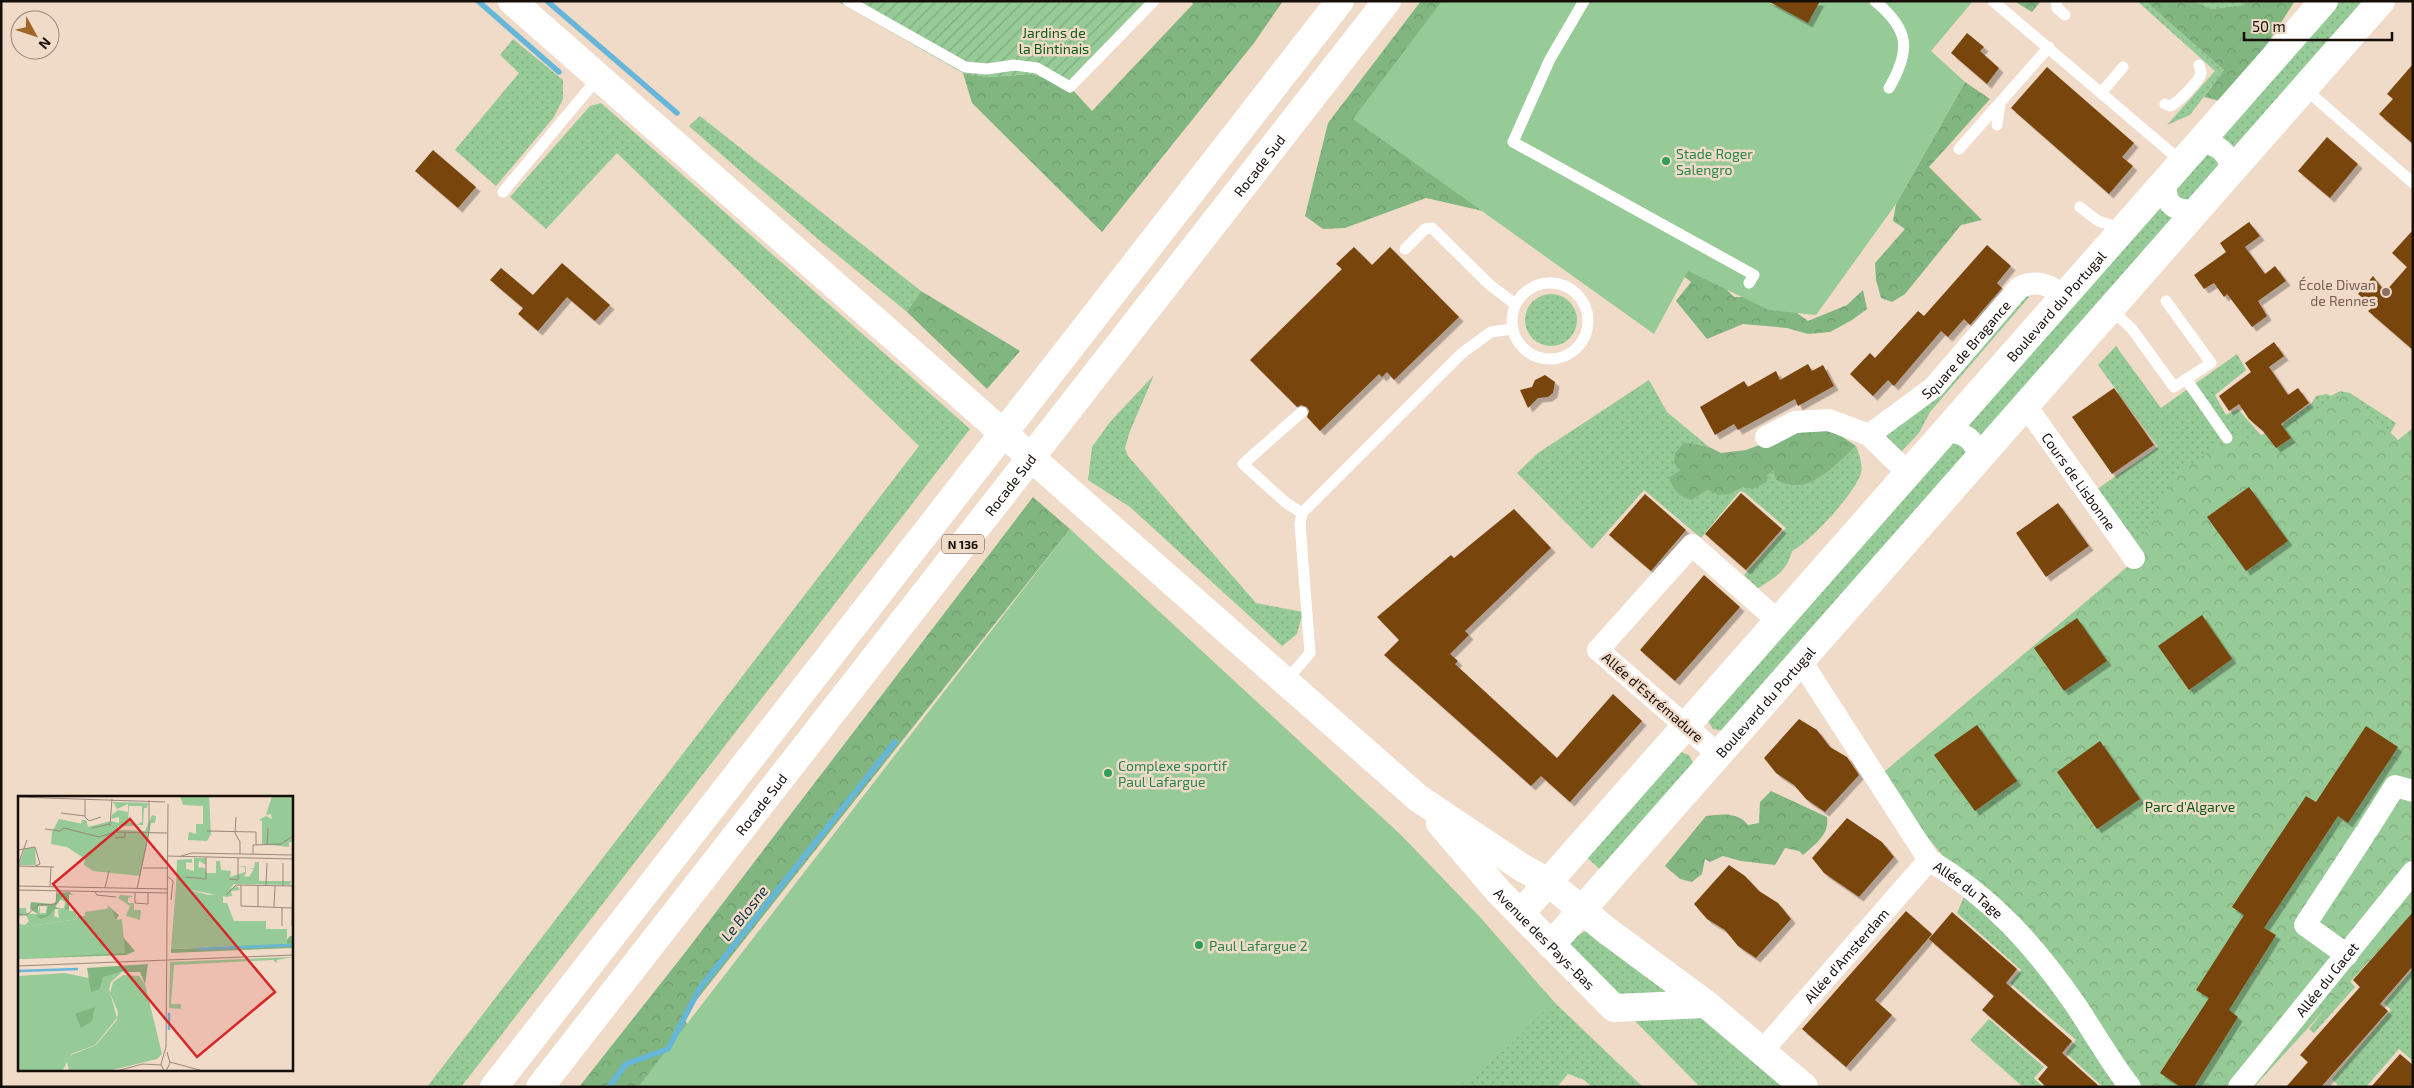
<svg xmlns="http://www.w3.org/2000/svg" width="2414" height="1088" viewBox="0 0 2414 1088" font-family="'Exo 2',sans-serif">
<style>
.grass{fill:url(#grass-dots)}
.forest{fill:url(#forest-crowns)}
.park{fill:url(#park-crowns)}
.garden{fill:url(#garden-furrows)}
.pitch{fill:#96ca96}
.lines{fill:none;stroke-linecap:round;stroke-linejoin:round}
.stream{stroke:#66b6d9;stroke-width:5.5}
.building{fill:#784511;filter:url(#shadow)}
.lane{stroke:#fff;stroke-width:11}
.street{stroke:#fff;stroke-width:22}
.secondary{stroke:#fff;stroke-width:28}
.highway{stroke:#fff;stroke-width:28}
.leisure-dot{fill:#2e9e5b;stroke:#f0dac8;stroke-width:2}
.education-dot{fill:#8d6e63;stroke:#f0dac8;stroke-width:2}
.labels{text-anchor:middle;dominant-baseline:central;stroke-width:5;stroke-linejoin:round;paint-order:stroke}
.shield{fill:#f0dac8;stroke:#574b42;stroke-width:1}
.shield-label{font-size:12px;font-weight:bold;fill:#160e08}
.park-label{font-size:14px;fill:#0b5b17;stroke:#f0dac8}
.leisure-label{font-size:14px;fill:#27864d;stroke:#f0dac8;text-anchor:start}
.street-label{font-size:14px;fill:#160e08;stroke:#f0dac8}
.education-label{font-size:14px;fill:#785e54;stroke:#f0dac8;text-anchor:end}
.water-label{font-size:15px;font-style:italic;fill:#0e3443;stroke:#f0dac8}
.inset-river{fill:none;stroke:#66b6d9;stroke-width:2.5}
.inset-road{fill:none;stroke:#99887b;stroke-width:1}
.view{fill:#d62828;fill-opacity:0.15;stroke:#d62828;stroke-width:2.5}
.inset-edge{fill:none;stroke:#160e08;stroke-width:2.5}
</style>
<defs>
<pattern id="grass-dots" width="8" height="8" patternUnits="userSpaceOnUse" patternTransform="scale(1.25)"><rect width="8" height="8" fill="#96ca96"/><path d="M2 2h.1M6 6h.1" fill="none" stroke="#81ac80" stroke-width="1.8" stroke-linecap="round"/></pattern>
<pattern id="forest-crowns" width="20" height="18" patternUnits="userSpaceOnUse" patternTransform="scale(1.25)"><rect width="20" height="18" fill="#81b681"/><path d="M2 6a3 3 0 1 1 6 0M12 15a3 3 0 1 1 6 0" fill="none" stroke="#6f9b6e"/></pattern>
<pattern id="park-crowns" width="20" height="18" patternUnits="userSpaceOnUse" patternTransform="scale(1.25)"><rect width="20" height="18" fill="#96ca96"/><path d="M2 6a3 3 0 1 1 6 0M12 15a3 3 0 1 1 6 0" fill="none" stroke="#81ac80"/></pattern>
<pattern id="garden-furrows" width="10" height="10" patternUnits="userSpaceOnUse" patternTransform="scale(1.25)"><rect width="10" height="10" fill="#96ca96"/><path d="M-1 1l2-2M0 10L10 0M9 11l2-2" fill="none" stroke="#81ac80"/></pattern>
<filter id="shadow"><feDropShadow dx="4.5" dy="4.5" stdDeviation="0" flood-color="#0004"/></filter>
</defs>
<rect width="100%" height="100%" fill="#f0dac8"/>
<g class="grass">
<polygon points="2137,1 2145,1 2224,70 2190,115 2167,125 2215,71"/>
<polygon points="2195,1 2246,1 2243,5 2211,9"/>
<polygon points="2333,1 2372,1 2239,153 2216,134"/>
<polygon points="513,39 563,80 563,99 554,117 496,186 455,150 519,73 500,55"/>
<polygon points="601,103 970,429 461,1087 427,1087 919,446 617,153 546,229 510,197 590,106"/>
<polygon points="700,116 921,291 907,312 819,240 689,126"/>
<polygon points="2201,152 2223,159 2196,201 2180,204 2171,187"/>
<polygon points="2159,200 2176,215 1984,442 1962,423"/>
<circle cx="1551" cy="320" r="26"/>
<polygon points="2025,295 2029,297 1930,412 1919,433 1900,453 1884,440 1886,429"/>
<polygon points="2116,346 2161,408 2237,354 2246,370 2215,395 2226,415 2238,409 2275,451 2293,438 2283,423 2312,403 2316,396 2327,394 2331,396 2340,391 2350,393 2396,423 2386,441 2225,547 2134,547 2093,492 2158,447 2098,365"/>
<polygon points="1154,375 1130,431 1125,448 1128,456 1256,603 1303,612 1297,634 1282,646 1130,507 1088,480 1092,447 1110,422"/>
<path d="M1649,380l18,32 42,35 -24,-5 -5,28 12,30 16,-10 22,4 43,-23 3,9c33,18 57,-13 80,-34 3,8 7,18 5,27 -5,19 -50,68 -69,78 -5,20 -17,27 -34,37l-14,-13 42,-47 -42,-36 -4,-1 -39,47 -57,-48 -52,59 -75,-76 21,-20z"/>
<polygon points="1951,438 1970,454 1725,731 1713,729 1707,719"/>
<polygon points="1678,751 1689,755 1694,765 1602,871 1583,854"/>
<polygon points="1971,880 2139,1087 2103,1087 2066,1053 2076,1040 2010,983 2021,970 1957,913"/>
<polygon points="1586,931 1594,934 1647,973 1787,1087 1700,1087 1570,955 1568,946 1573,938"/>
<polygon points="2413,969 2413,1061 2399,1049 2366,1087 2340,1087 2332,1079 2391,1010 2384,1003"/>
<polygon points="2349,980 2355,987 2314,1033 2309,1029"/>
<polygon points="1545,991 1554,1002 1643,1087 1592,1087 1584,1080 1568,1074 1557,1087 1404,1087"/>
<polygon points="1989,1019 2044,1067 2034,1078 2043,1087 2023,1087 1970,1040"/>
</g>
<g class="forest">
<polygon points="1191,1 1283,1 1254,43 1102,232 972,103 963,73 988,77 1032,74 1070,87 1092,111 1193,4"/>
<polygon points="1421,1 1508,1 1715,278 1734,297 1775,297 1808,321 1847,305 1863,290 1867,309 1852,320 1830,332 1808,334 1787,328 1743,324 1707,339 1676,301 1691,282 1681,274 1496,214 1426,198 1345,228 1323,229 1305,216 1328,123"/>
<polygon points="2014,1 2041,1 2032,12"/>
<polygon points="2145,1 2195,1 2211,9 2243,5 2246,1 2295,1 2241,84 2220,101 2204,97 2224,70"/>
<polygon points="1965,82 1990,99 1929,167 1982,220 1961,225 1905,294 1892,302 1881,298 1876,280 1875,263 1905,229 1893,221 1896,204"/>
<polygon points="921,291 1020,351 987,389 907,312"/>
<path d="M1826,426l30,20c-23,21 -47,52 -80,34l-3,-9 -6,4v7l-14,7 -10,-2 -13,7 -11,1 -11,-5 -16,10c-14,-3 -18,-10 -23,-22l11,-8 -6,-7 1,-10 10,-11 24,5 12,6 25,-3 35,-13z"/>
<polygon points="1033,497 1070,529 684,1016 710,1087 579,1087 684,954"/>
<path d="M1771,791l56,26c3,17 -12,28 -24,38l-4,-4 -14,-3 -10,17 -34,-4 -18,-5 -13,6 -5,-3 -3,15 -10,8 -12,-3 -15,-13 41,-50c16,-2 32,-4 42,9l11,-2 1,-21z"/>
</g>
<polygon class="park" points="2350,393 2398,440 2413,428 2413,913 2254,1087 2133,1087 1878,777 2127,567 2177,474 2243,428 2249,441"/>
<polygon class="garden" points="837,1 1146,1 1067,83 1051,80 1032,74 988,77 963,73"/>
<g class="pitch">
<polygon points="1442,1 1973,1 1931,51 1965,82 1896,204 1816,315 1769,310 1688,271 1654,334 1353,119"/>
<polygon points="1070,529 1401,835 1480,917 1554,1002 1508,1047 1458,1087 638,1087"/>
</g>
<g class="lines">
<g class="stream">
<polyline points="478,1 559,72"/>
<polyline points="547,1 677,113"/>
<polyline points="609,1087 626,1064 668,1049 700,988 895,742"/>
</g>
</g>
<g class="building">
<polygon points="1768,1 1820,1 1808,23"/>
<polygon points="1967,33 1984,47 1980,51 1999,68 1987,84 1951,53"/>
<polygon points="2413,64 2413,144 2379,114 2393,99 2387,94"/>
<polygon points="2047,67 2134,143 2122,157 2133,166 2109,194 2011,108"/>
<polygon points="2327,137 2358,164 2330,198 2298,171"/>
<polygon points="433,150 476,187 458,208 415,171"/>
<polygon points="2249,222 2260,236 2245,247 2265,274 2275,266 2286,281 2258,301 2267,316 2252,327 2227,294 2224,297 2214,283 2204,289 2194,275 2226,252 2220,243"/>
<polygon points="2413,230 2413,350 2368,311 2373,307 2358,294 2373,276 2385,292 2407,267 2392,253"/>
<polygon points="1987,245 2011,266 1997,283 2002,288 1970,325 1964,319 1948,337 1941,331 1894,386 1888,380 1873,396 1850,374 1870,353 1875,358 1918,311 1924,316"/>
<polygon points="1354,247 1372,265 1390,247 1459,317 1394,380 1387,372 1382,377 1379,374 1320,431 1307,417 1309,411 1307,407 1301,405 1297,407 1250,360 1342,269 1336,264"/>
<polygon points="562,263 610,305 595,321 567,297 538,331 518,314 523,308 490,280 501,268 533,295"/>
<polygon points="2274,342 2284,356 2269,367 2288,395 2298,388 2309,403 2281,424 2291,438 2276,448 2263,431 2249,419 2239,404 2229,411 2219,396 2251,372 2245,363"/>
<polygon points="1808,364 1812,371 1823,365 1834,386 1798,406 1795,399 1738,430 1734,424 1715,435 1700,407 1744,381 1748,387 1776,371 1780,380"/>
<polygon points="1545,375 1555,382 1553,393 1548,397 1538,398 1528,408 1520,390 1532,387 1535,380"/>
<polygon points="2114,388 2154,445 2112,474 2072,417"/>
<polygon points="2249,487 2288,541 2246,571 2207,517"/>
<polygon points="1741,493 1782,529 1746,570 1705,534"/>
<polygon points="1645,494 1686,530 1651,571 1609,535"/>
<polygon points="2058,503 2089,546 2046,577 2016,533"/>
<polygon points="1514,509 1551,548 1465,631 1469,635 1450,654 1458,661 1455,664 1557,758 1613,694 1642,721 1570,802 1541,776 1531,786 1384,655 1399,640 1377,617 1451,555 1454,558"/>
<polygon points="1704,575 1740,607 1675,681 1640,650"/>
<polygon points="2202,615 2232,659 2189,690 2158,646"/>
<polygon points="2077,618 2107,661 2064,691 2034,648"/>
<polygon points="1799,719 1817,730 1830,747 1847,757 1859,775 1825,812 1806,799 1794,785 1776,773 1764,758"/>
<polygon points="1977,725 2017,781 1975,811 1934,755"/>
<polygon points="2366,726 2398,747 2348,823 2338,816 2264,928 2276,935 2229,1010 2238,1017 2194,1087 2181,1087 2160,1073 2209,998 2196,990 2244,915 2232,907 2306,796 2316,802"/>
<polygon points="2100,741 2140,799 2097,829 2057,772"/>
<polygon points="1847,818 1882,842 1894,857 1859,897 1824,873 1812,858"/>
<polygon points="1729,865 1745,876 1759,891 1778,903 1791,919 1756,958 1738,946 1725,930 1707,919 1694,904"/>
<polygon points="1906,911 1932,934 1875,1000 1892,1015 1846,1067 1802,1029"/>
<polygon points="1952,912 2017,969 2006,983 2072,1041 2062,1053 2100,1087 2046,1087 2038,1079 2048,1067 1982,1010 1994,996 1929,939"/>
<polygon points="2413,912 2413,966 2380,1004 2388,1011 2321,1087 2286,1087 2308,1062 2300,1055 2360,987 2353,980"/>
<polygon points="2400,1054 2413,1065 2413,1087 2371,1087"/>
</g>
<g class="lines">
<g class="lane">
<polyline points="848,1 965,67 987,69 1014,65 1037,68 1070,87 1154,1"/>
<polyline points="1584,1 1550,59 1513,142 1754,275 1749,283"/>
<path d="M1875,1c35,29 36,49 14,87"/>
<polyline points="1993,1 2182,162"/>
<polyline points="2056,1 2057,8 2065,15"/>
<polyline points="2304,88 2413,183"/>
<polyline points="2102,92 2123,67"/>
<path d="M2165,104l5,2c7,-2 30,-26 31,-33 0,-3 -1,-5 -2,-8"/>
<polyline points="1997,125 2000,103"/>
<polyline points="1959,149 2049,47"/>
<polyline points="503,192 598,78"/>
<polyline points="2080,207 2098,221 2122,229"/>
<polyline points="1405,249 1425,229 1432,228 1490,285 1515,304"/>
<circle cx="1550" cy="321" r="38"/>
<polyline points="2111,309 2132,329 2174,387 2211,363 2166,301"/>
<polyline points="2186,379 2227,438"/>
<polyline points="1302,513 1462,353 1491,332 1512,329"/>
<polyline points="1286,681 1310,653 1300,524 1302,513 1285,502 1243,464 1302,412"/>
</g>
<g class="street">
<path d="M2200,141c19,4 28,11 32,30"/>
<path d="M2165,180c0,25 7,31 32,31"/>
<path id="s1" d="M2026,406l108,152"/>
<path d="M1945,431c20,1 29,8 35,27"/>
<path id="s2" d="M1869,435l65,-48 85,-99c16,-9 32,-3 44,8"/>
<polyline points="1766,437 1795,422 1829,420 1869,435 1908,473"/>
<path id="s3" d="M1801,661l128,199c62,37 105,85 146,144 18,27 35,57 55,83"/>
<polyline points="1719,755 1598,650 1692,545 1778,621"/>
<polyline points="2368,829 2395,786 2413,791"/>
<polyline points="2347,955 2305,925 2364,835"/>
<path id="s4" d="M1763,1050l166,-190"/>
<path id="s5" d="M2239,1087l174,-215"/>
</g>
<g class="secondary">
<polyline points="512,1 1418,798 1521,867 1548,882 1606,930 1706,1004 1804,1087"/>
<path id="s6" d="M1440,823l58,68 116,117 92,-4"/>
<path id="s7" d="M1521,913l803,-912"/>
<path id="s8" d="M1551,945l830,-944"/>
</g>
<g class="highway">
<polyline points="494,1087 1340,1"/>
<path id="s9" d="M540,1087l847,-1086"/>
</g>
</g>
<g class="leisure-dot">
<circle cx="1666" cy="161" r="5"/>
<circle cx="1108" cy="773" r="5"/>
<circle cx="1199" cy="945" r="5"/>
</g>
<circle class="education-dot" cx="2386" cy="292" r="5"/>
<g class="labels">
<rect class="shield" x="942" y="534.5" width="42" height="19" rx="4"/>
<g class="shield-label">
<text x="963" y="544">N 136</text>
</g>
<g class="park-label">
<text x="1054" y="32">Jardins de<tspan x="1054" dy="16">la Bintinais</tspan></text>
<text x="2190" y="806">Parc d'Algarve</text>
</g>
<g class="leisure-label">
<text x="1676" y="153">Stade Roger<tspan x="1676" dy="16">Salengro</tspan></text>
<text x="1118" y="765">Complexe sportif<tspan x="1118" dy="16">Paul Lafargue</tspan></text>
<text x="1209" y="945">Paul Lafargue 2</text>
</g>
<g class="street-label">
<text stroke="none"><textPath href="#s9" startOffset="1169">Rocade Sud</textPath></text>
<text stroke="none"><textPath href="#s7" startOffset="809">Boulevard du Portugal</textPath></text>
<text stroke="none"><textPath href="#s2" startOffset="130">Square de Bragance</textPath></text>
<text stroke="none"><textPath href="#s1" startOffset="92">Cours de Lisbonne</textPath></text>
<text stroke="none"><textPath href="#s9" startOffset="764">Rocade Sud</textPath></text>
<text transform="translate(1653 697) rotate(41)">Allée d'Estrémadure</text>
<text stroke="none"><textPath href="#s8" startOffset="324">Boulevard du Portugal</textPath></text>
<text stroke="none"><textPath href="#s9" startOffset="359">Rocade Sud</textPath></text>
<text stroke="none"><textPath href="#s3" startOffset="286">Allée du Tage</textPath></text>
<text stroke="none"><textPath href="#s6" startOffset="156">Avenue des Pays-Bas</textPath></text>
<text stroke="none"><textPath href="#s4" startOffset="126">Allée d'Amsterdam</textPath></text>
<text stroke="none"><textPath href="#s5" startOffset="139">Allée du Gacet</textPath></text>
</g>
<g class="education-label">
<text x="2376" y="284">École Diwan<tspan x="2376" dy="16">de Rennes</tspan></text>
</g>
<g class="water-label">
<text transform="translate(744 913) rotate(-52)">Le Blosne</text>
</g>
</g>
<g transform="translate(18 796)">
<rect width="275" height="275" fill="#f0dac8"/>
<path d="M191,0l2,38 -4,7 -19,-1 1,-8 7,2v-10h7v-18l-20,-1 -3,-9zM254,0h21v46h-4v5l-27,-3v-23l-3,-1 7,-4 6,3 -1,-5 -5,1zM95,6l35,1 -1,5h-3l-1,17h-7l6,-3v-16h-13l-1,16 7,1v3h-17v4h14l-69,16 -6,-18 -2,1 4,-10 23,5 6,9 -2,-13 2,7 23,-6 8,2v-6l-8,2 1,-4 6,-5 10,2v-8l-11,5zM176,62h12v7l-7,-4 -1,6 7,1 2,5h9v-12h4l1,9 10,1 -1,6 15,-5v-5l-7,-1h8v7l-2,3 5,1 5,-8 -5,-1h5l1,-6h4v19h32l-1,4 -56,-1 -4,5 7,-3 3,4 -9,1 1,5 -5,1 -51,-10 1,-27 15,-1v4l-6,-1v7l8,2zM51,98l7,1h-7v16h7l1,8 -59,9v-4l7,1 4,-4 -3,-6 -8,2v-9h8v4l4,2h8l2,-10v9h6l1,-8h9l-2,11 5,2 -1,-8 6,-2 1,-6 -5,-3 -2,6 2,-8 5,1 4,11zM102,99l14,1 -6,2v5h6v7h7l-1,10 -14,-4 4,-10 -12,-8zM275,161l-16,3v3l-4,-3 -99,5 -3,39h10v5l-12,-1 1,-46zM105,175l-12,11 -2,7 8,29 -22,27 -24,9 -8,16 -45,1v-95l47,-3 23,5z" fill="#96ca96"/>
<path d="M51,96l3,2h-3v16l-4,-1 2,-6 -4,-7 -8,11 8,2h-9l-5,7 -9,3 -3,-4h9l2,-9h3h-13v8l-8,-5 1,-7 21,2 4,-2 1,-9zM89,109l12,10 -3,5 7,17 12,14 -9,4 -108,4v-4l96,-37zM272,140h3v12l-122,5v-4l58,-2 5,-8 51,3zM130,168l-3,20 -5,-12h-14v2l-3,-3 -20,6 -3,12 -9,3 -4,-24zM77,211l-3,14 -11,7 -6,-14z" fill="#81b681"/>
<path d="M134,19l4,1 -1,7h-4l-11,53 -47,-5 -9,-6 1,-6 -18,-12 -16,-3 1,-12 7,-13 22,5 1,-4h4l2,7 16,-3 14,6 27,1zM7,52h10l1,17h-17z" fill="#96ca96"/>
<path d="M105,179l16,1 6,8 17,70 -5,5 -49,12h-39l-2,-10 4,-6 25,-10 21,-25 1,-8 -8,-19 3,-11z" fill="#96ca96"/>
<path d="M158,90l32,9 15,-1v9h4l7,18h32v8h21v15l-116,5zM93,112l5,12 6,-1 3,34 -107,6v-31l59,-9v-3h8v-4z" fill="#96ca96"/>
<path class="inset-river" d="M179,153l96,-4M0,175l60,-2M151,234v-17"/>
<path class="inset-road" d="M0,1l147,5M67,3v18l4,4 12,-4M43,17l24,3M218,21l-1,16 5,9v12M92,30l2,-27M74,32l18,-4M27,33l15,2 4,-3 35,9 16,-5 52,1M189,35l49,1v13M97,42l10,-1v-5M249,49l1,-17M0,54l17,-3 5,17 -5,2M235,58v-9l28,-1 12,-8M149,60l126,3M163,60l11,-3 101,2M0,69l9,-25M0,70l36,1M125,72h24M149,80l6,5 -2,19M167,81l21,2v-22M211,83l9,1v-22M223,89v21l51,2M248,89l1,-22M0,90l150,3M265,90v-23M32,91l1,-20M87,92l4,-17M119,93l12,-57v-32M0,94l150,3M77,96l2,3 19,2M117,97v10l13,1v-12M208,99l10,-10 57,1M240,111v-22M256,111l1,-21M0,118l9,1 11,-10 18,-1 1,-13M264,130v-18M274,130l1,-65M0,170l275,-11M152,266l33,9M98,275l27,-7 18,1M146,275l-3,-7 5,-17 2,-243M148,275l4,-8 -3,-11"/>
<path class="view" d="M112,23l145,173 -78,65 -144,-173z"/>
<rect width="275" height="275" class="inset-edge"/>
</g>
<rect width="2414" height="1088" fill="none" stroke="#160e08" stroke-width="5"/>
<g transform="translate(35 35) rotate(130)"><circle r="24" fill="#f0dac8" stroke="#99887b"/>
<path d="M0-4L9 19L0 12L-9 19Z" fill="#a26528"/>
<text y="-8" font-size="14" font-weight="bold" text-anchor="middle" fill="#160e08">N</text>
</g>
<path d="M2244 32v8h148v-8" fill="none" stroke="#160e08" stroke-width="2.5"/>
<text x="2252" y="32" font-size="15" fill="#160e08" stroke="#f0dac8" stroke-width="4" paint-order="stroke">50 m</text>
</svg>
